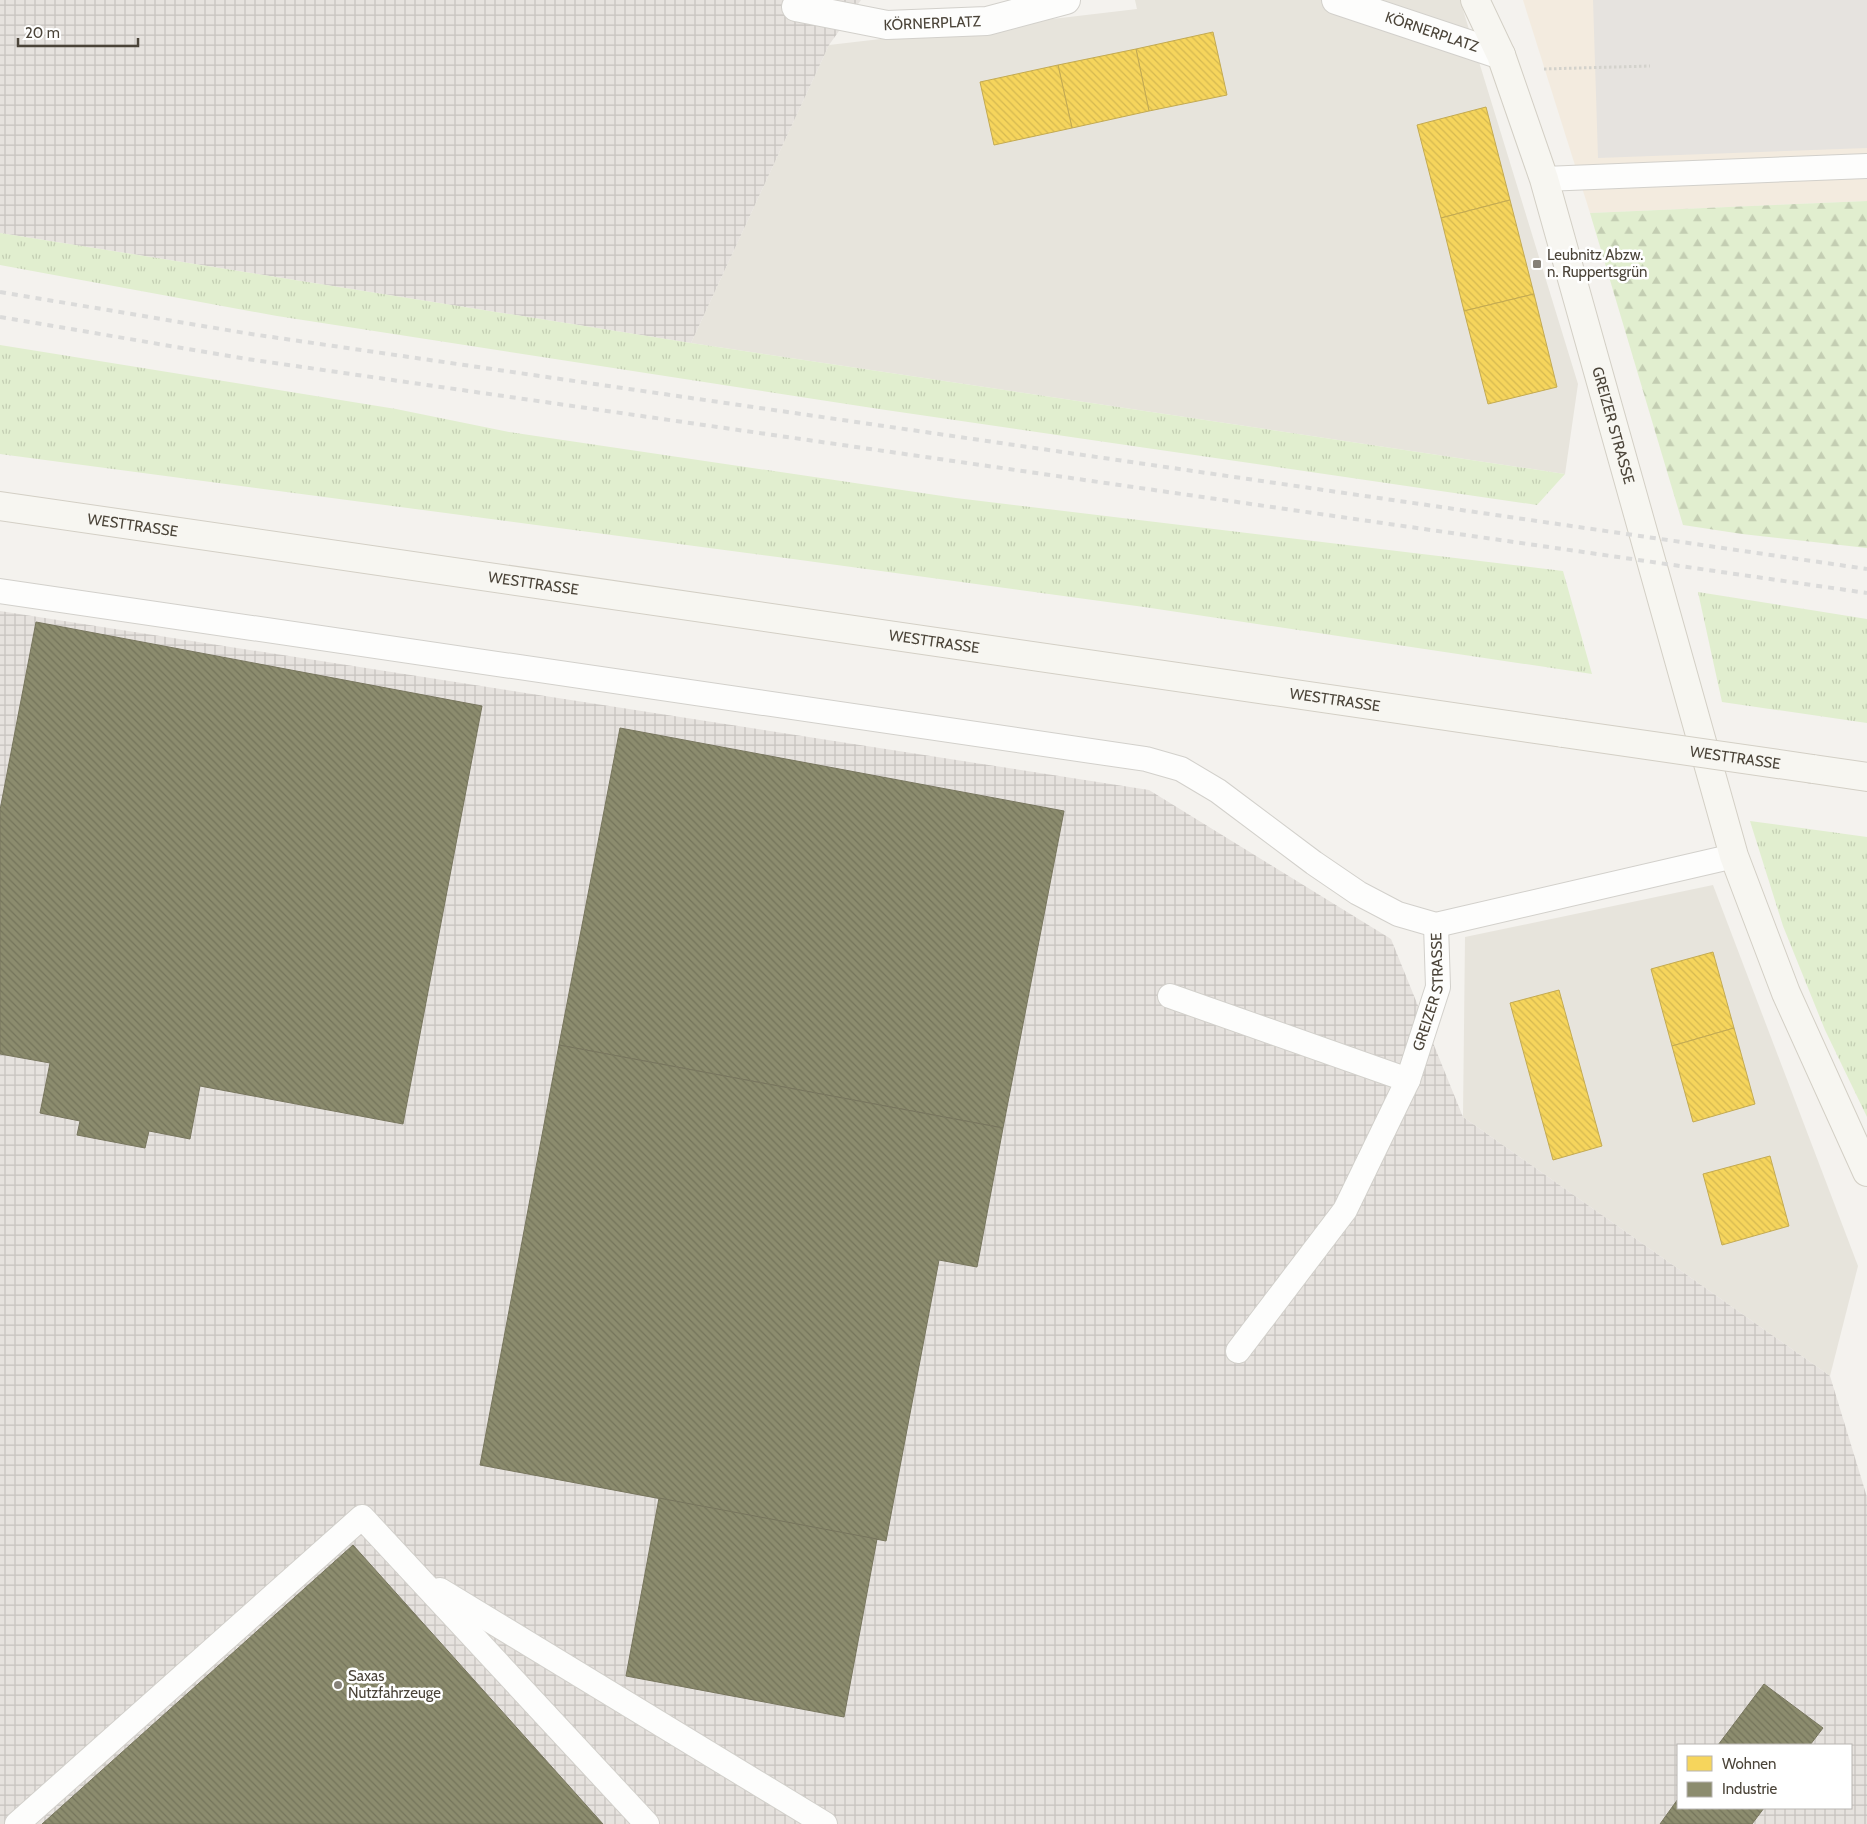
<svg xmlns="http://www.w3.org/2000/svg" width="1867" height="1824" viewBox="0 0 1867 1824" font-family="Cabin,sans-serif">
<style>
.residential{fill:#e7e4dc}
.commercial{fill:#f3ebdf}
.industrial{fill:url(#industrial-grid);fill-rule:evenodd}
.grass{fill:url(#grass-tufts)}
.forest{fill:url(#forest-firs)}
.parking{fill:#e6e3df}
.homes{fill:url(#homes-back-hatch);stroke:#c3aa52}
.industry{fill:url(#industry-back-hatch);stroke:#78765e}
.lines{fill:none;stroke-linecap:round;stroke-linejoin:round}
.service-casing{stroke:#d2d0cb;stroke-width:26}
.minor-casing{stroke:#d2d0cb;stroke-width:30}
.secondary-casing{stroke:#d3cfc5;stroke-width:30}
.path{stroke:#d3d2cc;stroke-width:3;stroke-dasharray:2.5 2.5;stroke-linecap:butt}
.service{stroke:#fdfdfc;stroke-width:24}
.minor{stroke:#fdfdfc;stroke-width:28}
.secondary{stroke:#f7f6f1;stroke-width:28}
.rail{stroke:#dbdbda;stroke-width:4;stroke-dasharray:6 6;stroke-linecap:butt}
.secondary-bridge-casing{stroke:#d3cfc5;stroke-width:30;stroke-linecap:butt}
.secondary-bridge{stroke:#f7f6f1;stroke-width:28}
.poi-dot{fill:#868178;stroke:#fff;stroke-width:2}
.labels{text-anchor:middle;dominant-baseline:central;stroke-width:5;stroke-linejoin:round;paint-order:stroke}
.street-label{font-size:15px;fill:#4b4439;stroke:#fff}
.poi-label{font-size:15px;fill:#4b4439;stroke:#fff;text-anchor:start}
</style>
<defs>
<pattern id="industrial-grid" width="8" height="8" patternUnits="userSpaceOnUse" patternTransform="scale(1.25)"><rect width="8" height="8" fill="#e6e2de"/><path d="M0 4h8M4 0v8" fill="none" stroke="#c7c3bf"/></pattern>
<pattern id="grass-tufts" width="24" height="20" patternUnits="userSpaceOnUse" patternTransform="scale(1.25)"><rect width="24" height="20" fill="#e1eecf"/><path d="M3 7l-1-3M5 7V3M7 7l1-3M15 17l-1-3M17 17v-4M19 17l1-3" fill="none" stroke="#c3cdb2"/></pattern>
<pattern id="forest-firs" width="22" height="20" patternUnits="userSpaceOnUse" patternTransform="scale(1.25)"><rect width="22" height="20" fill="#e1eecf"/><path d="M5 1l3.5 6h-7zM16 11l3.5 6h-7z" fill="#c3cdb2"/></pattern>
<pattern id="homes-back-hatch" width="6" height="6" patternUnits="userSpaceOnUse" patternTransform="scale(1.25)"><rect width="6" height="6" fill="#f6d55c"/><path d="M-1 5l2 2M0 0l6 6M5-1l2 2" fill="none" stroke="#d4b851"/></pattern>
<pattern id="industry-back-hatch" width="6" height="6" patternUnits="userSpaceOnUse" patternTransform="scale(1.25)"><rect width="6" height="6" fill="#8c8c6e"/><path d="M-1 5l2 2M0 0l6 6M5-1l2 2" fill="none" stroke="#74745b"/></pattern>
</defs>
<rect width="100%" height="100%" fill="#f4f2ee"/>
<g class="residential">
<polygon points="1135,0 1460,0 1578,384 1565,474 691,343 829,45 1137,9"/>
<polygon points="1713,885 1858,1266 1830,1376 1463,1117 1465,937"/>
</g>
<polygon class="commercial" points="1523,0 1867,0 1867,201 1590,213"/>
<g class="industrial">
<polygon points="0,0 861,0 829,45 691,343 0,233"/>
<path d="M0,611l1149,179 242,149 72,178 367,259 37,121v327h-1867zM1678,1745h173v63h-173z"/>
</g>
<g class="grass">
<polygon points="0,233 691,343 1565,474 1537,505 879,409 277,316 0,265"/>
<polygon points="0,345 396,409 509,432 956,498 1563,571 1592,674 1144,607 793,559 0,454"/>
<polygon points="1698,592 1867,619 1867,723 1722,702"/>
<polygon points="1750,821 1867,837 1867,1117 1825,1030 1783,926"/>
</g>
<polygon class="forest" points="1867,201 1867,548 1742,534 1683,525 1590,213"/>
<polygon class="parking" points="1593,0 1867,0 1867,148 1598,158"/>
<g class="homes">
<polygon points="1213,32 1227,95 1149,111 1136,49"/>
<polygon points="1136,49 1149,111 1072,128 1058,65"/>
<polygon points="1058,65 1072,128 994,145 980,82"/>
<polygon points="1486,107 1510,200 1441,218 1417,125"/>
<polygon points="1510,200 1534,294 1464,311 1441,218"/>
<polygon points="1534,294 1557,387 1488,404 1464,311"/>
<polygon points="1713,952 1734,1028 1672,1046 1651,969"/>
<polygon points="1559,990 1602,1146 1553,1160 1510,1003"/>
<polygon points="1734,1028 1755,1104 1693,1122 1672,1046"/>
<polygon points="1770,1156 1789,1226 1722,1245 1703,1174"/>
</g>
<g class="industry">
<polygon points="36,622 482,706 403,1124 200,1086 190,1139 149,1131 145,1148 77,1135 80,1121 40,1113 50,1063 0,1054 0,810"/>
<polygon points="620,728 1064,811 1003,1128 559,1045"/>
<polygon points="559,1045 1003,1128 977,1267 939,1260 886,1541 480,1465"/>
<polygon points="659,1498 877,1539 844,1717 626,1676"/>
<polygon points="353,1545 603,1824 42,1824"/>
<polygon points="1764,1684 1823,1728 1810,1745 1718,1745"/>
<polygon points="1678,1799 1678,1808 1764,1808 1752,1824 1660,1824"/>
</g>
<g class="lines">
<defs>
<g id="service">
<polyline points="1544,179 1867,166"/>
<polyline points="0,591 1146,759 1181,769 1218,791 1314,863 1358,893 1398,914 1436,925 1734,856"/>
<path id="s1" d="M1170,996l238,84 30,-93 -2,-62"/>
<polyline points="1238,1351 1345,1210 1408,1080"/>
<polyline points="440,1590 825,1824"/>
<polyline points="17,1824 362,1517 647,1824"/>
</g>
<g id="minor">
<path id="s2" d="M1336,0l165,55"/>
<path id="s3" d="M796,7l91,18 100,-4 79,-21"/>
</g>
<g id="secondary">
<path id="s4" d="M1475,0l26,55 43,124 190,677 52,137 81,179"/>
<path id="s5" d="M0,506l1563,227"/>
<polyline points="1813,769 1867,777"/>
</g>
</defs>
<use href="#service" class="service-casing"/>
<use href="#minor" class="minor-casing"/>
<use href="#secondary" class="secondary-casing"/>
<polyline class="path" points="1544,69 1650,66"/>
<use href="#service" class="service"/>
<use href="#minor" class="minor"/>
<use href="#secondary" class="secondary"/>
<g class="rail">
<polyline points="0,292 251,334 1867,569"/>
<polyline points="0,317 247,359 1867,593"/>
</g>
<defs>
<g id="secondary-bridge">
<path id="s6" d="M1563,733l250,36"/>
</g>
</defs>
<use href="#secondary-bridge" class="secondary-bridge-casing"/>
<use href="#secondary-bridge" class="secondary-bridge"/>
</g>
<g class="poi-dot">
<rect x="1532" y="259" width="10" height="10" rx="2.5"/>
<circle cx="338" cy="1685" r="5"/>
</g>
<g class="labels">
<g class="street-label">
<text stroke="none"><textPath href="#s3" startOffset="138">KÖRNERPLATZ</textPath></text>
<text stroke="none"><textPath href="#s2" startOffset="101">KÖRNERPLATZ</textPath></text>
<text stroke="none"><textPath href="#s4" startOffset="448">GREIZER STRASSE</textPath></text>
<text stroke="none"><textPath href="#s5" startOffset="134">WESTTRASSE</textPath></text>
<text stroke="none"><textPath href="#s5" startOffset="539">WESTTRASSE</textPath></text>
<text stroke="none"><textPath href="#s5" startOffset="944">WESTTRASSE</textPath></text>
<text stroke="none"><textPath href="#s5" startOffset="1349">WESTTRASSE</textPath></text>
<text stroke="none"><textPath href="#s6" startOffset="174">WESTTRASSE</textPath></text>
<text stroke="none"><textPath href="#s1" startOffset="344">GREIZER STRASSE</textPath></text>
</g>
<g class="poi-label">
<text x="1547" y="255">Leubnitz Abzw.<tspan x="1547" dy="17">n. Ruppertsgrün</tspan></text>
<text x="348" y="1676">Saxas<tspan x="348" dy="17">Nutzfahrzeuge</tspan></text>
</g>
</g>
<rect x="1677" y="1744" width="175" height="65" fill="#ffffff" stroke="#b7b4b0"/>
<rect x="1687" y="1756" width="25" height="15" fill="#f6d55c" stroke="#b7b4b0"/>
<text x="1722" y="1769" font-size="15" fill="#4b4439">Wohnen</text>
<rect x="1687" y="1782" width="25" height="15" fill="#8c8c6e" stroke="#b7b4b0"/>
<text x="1722" y="1794" font-size="15" fill="#4b4439">Industrie</text>
<path d="M18 38v8h120v-8" fill="none" stroke="#4b4439" stroke-width="2.5"/>
<text x="25" y="38" font-size="15" fill="#4b4439" stroke="#ffffff" stroke-width="4" paint-order="stroke">20 m</text>
</svg>
